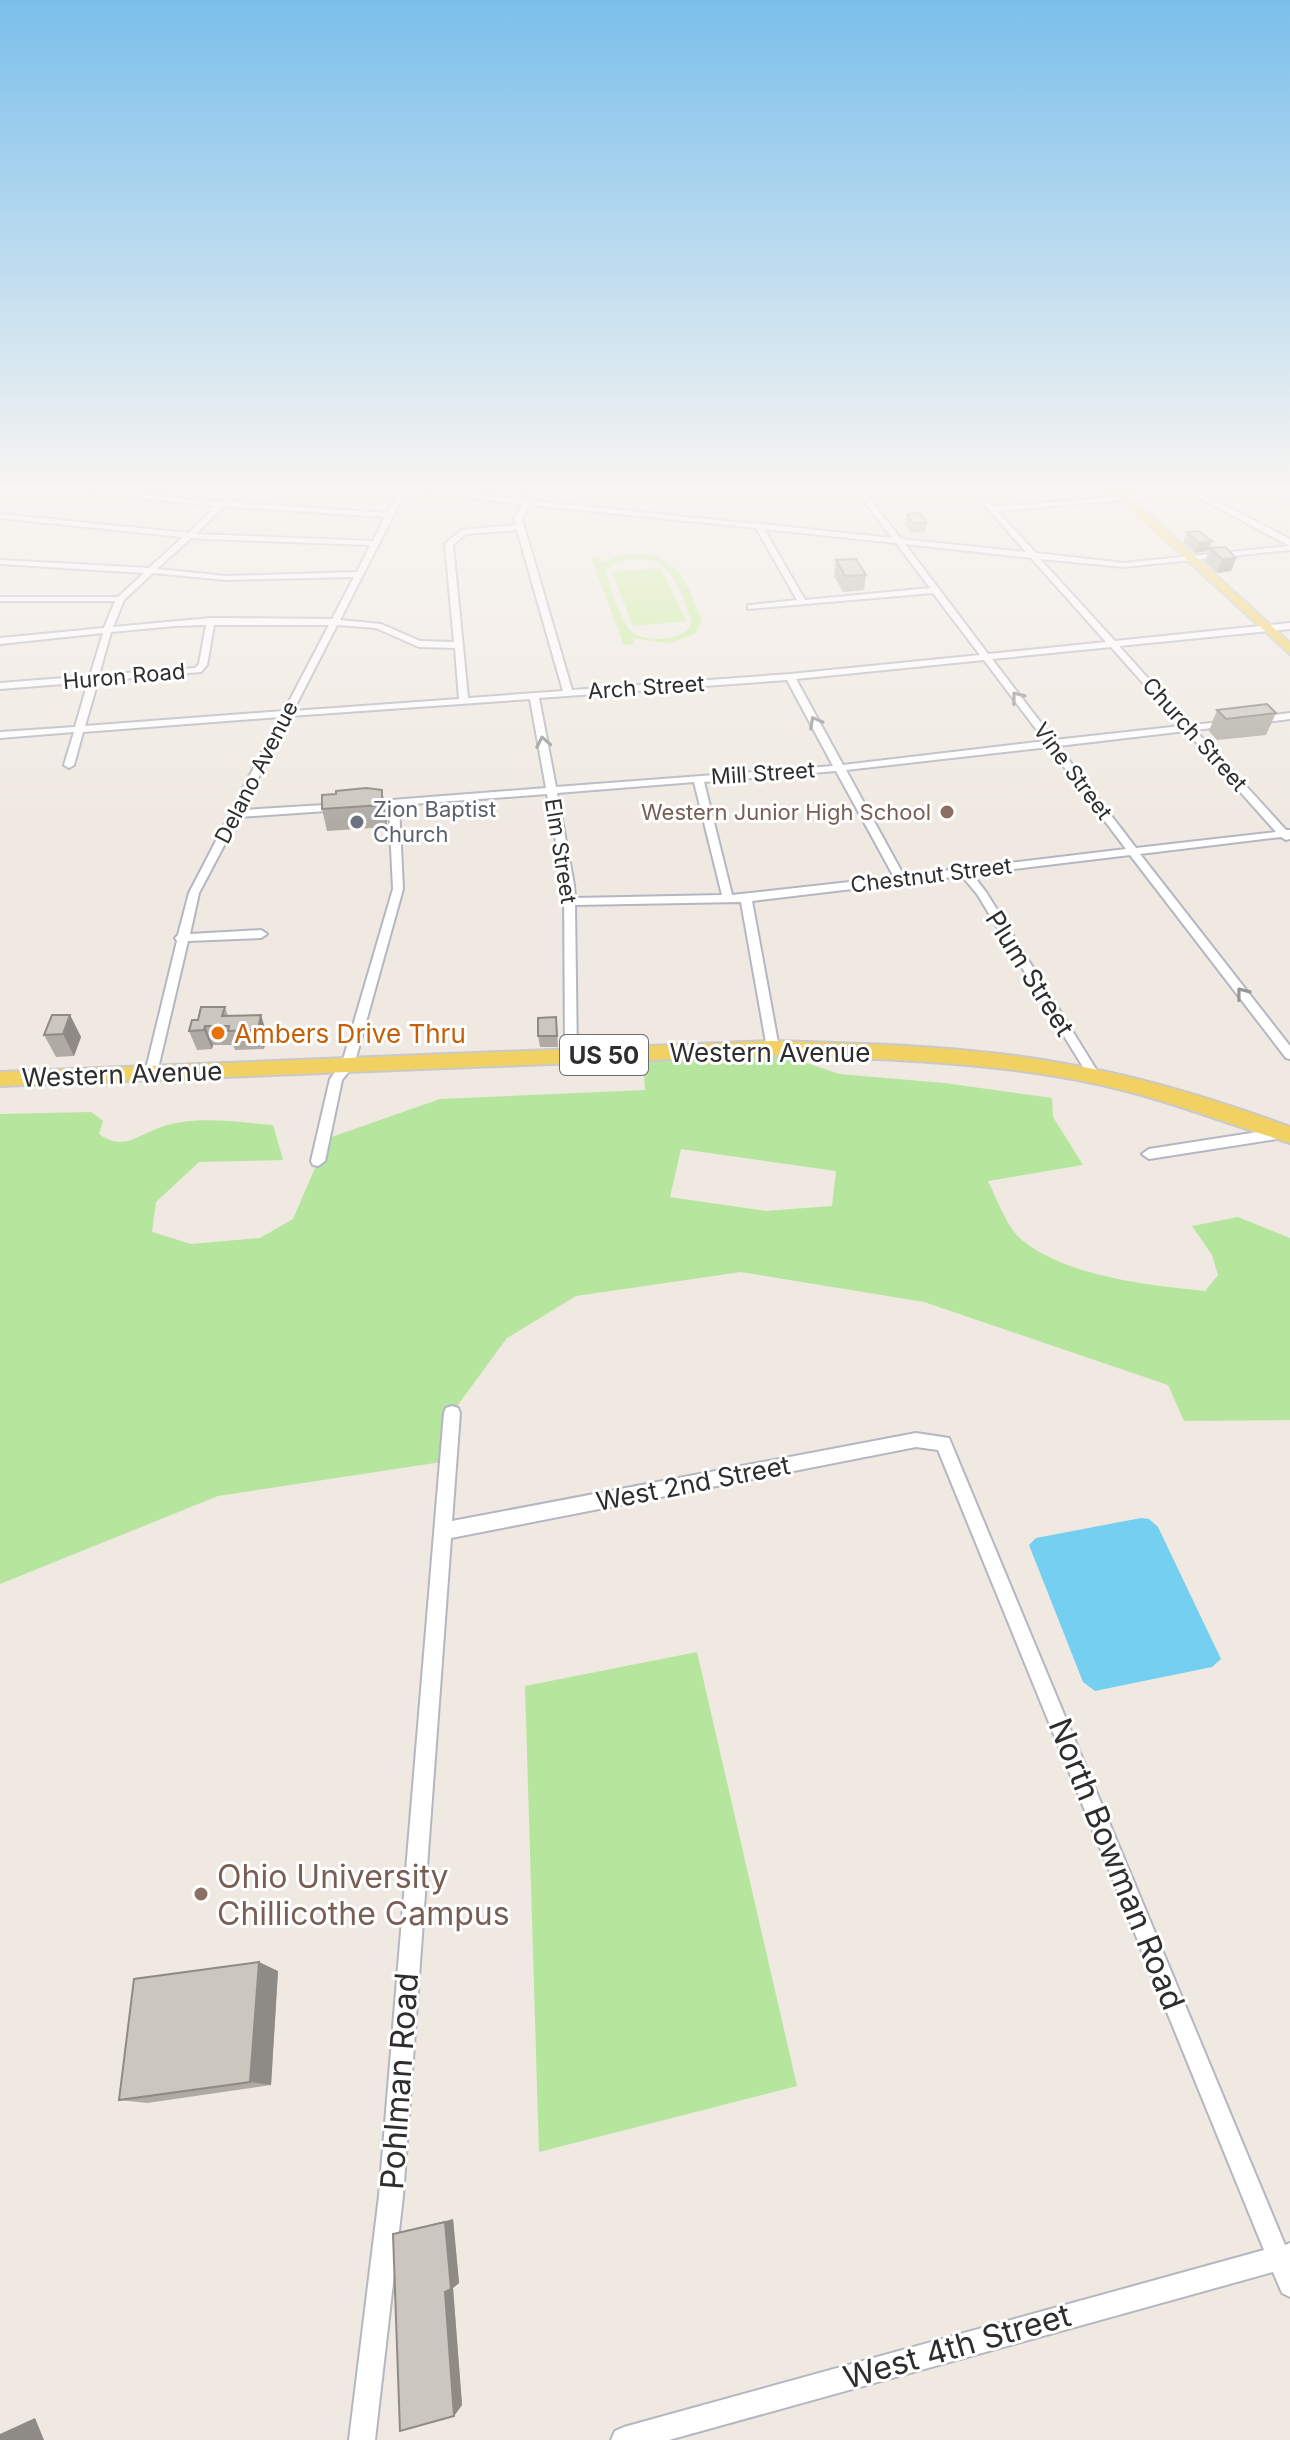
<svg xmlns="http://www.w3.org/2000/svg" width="1290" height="2440" viewBox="0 0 1290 2440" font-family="Inter,sans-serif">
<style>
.green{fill:#b6e59e;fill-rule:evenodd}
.pitch{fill:#c9ec9a;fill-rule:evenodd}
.water{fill:#75cff0}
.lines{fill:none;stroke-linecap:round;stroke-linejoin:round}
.street-casing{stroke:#b4b7c1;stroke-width:4}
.secondary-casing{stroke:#b4b7c1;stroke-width:4}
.primary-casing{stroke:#c9c9c9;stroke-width:4}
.street{fill:#fff;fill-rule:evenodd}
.secondary{fill:#fff;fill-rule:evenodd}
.primary{fill:#f2d163;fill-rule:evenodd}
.wall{fill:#afaba4}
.shaded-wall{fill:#8e8b86}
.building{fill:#cbc7bf;stroke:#8e8b86;stroke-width:2}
.oneway{stroke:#969696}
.education-dot{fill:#8d6e63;stroke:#fff;stroke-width:3}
.worship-dot{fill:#6b7280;stroke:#fff;stroke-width:3}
.food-dot{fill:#e8710a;stroke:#fff;stroke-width:3}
.labels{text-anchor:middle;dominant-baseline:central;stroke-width:6;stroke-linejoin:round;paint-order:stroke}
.far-street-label{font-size:22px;fill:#2e2e2e;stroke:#fff}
.far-worship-label{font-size:22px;fill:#5b616d;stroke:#fff;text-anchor:start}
.far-education-label{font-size:22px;fill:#785e54;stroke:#fff;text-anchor:end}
.shield{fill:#fff;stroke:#6d6d6d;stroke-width:2}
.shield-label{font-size:24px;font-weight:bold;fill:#2e2e2e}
.street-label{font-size:26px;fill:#2e2e2e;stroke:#fff}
.food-label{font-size:26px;fill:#c56008;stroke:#fff;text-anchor:start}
.near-street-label{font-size:32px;fill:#2e2e2e;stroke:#fff}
.near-education-label{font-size:32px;fill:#785e54;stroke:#fff;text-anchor:start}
</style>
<rect width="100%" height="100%" fill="#efe9e1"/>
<g class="green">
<path d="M778,1053l61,21 105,9 108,15 1,19 30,48 -95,16c9,18 19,47 34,59 45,37 127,45 183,51l13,-16 -6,-20 -20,-29 46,-9 52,21v182l-106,1 -16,-36 -244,-83 -183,-30 -165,24 -69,42 -55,75 -4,48 -230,35 -218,88v-470l91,-2 12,9 -4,13c23,16 35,4 57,-5 36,-15 79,-7 117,-4l10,35 -84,2 -43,40 -4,30 39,12 69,-6 33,-19 25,-58 5,-21 117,-41 205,-9 -2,-32zM681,1149l155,22 -4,35 -67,5 -95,-14z"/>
<polygon points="697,1652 797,2086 539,2152 525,1686"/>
</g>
<g class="pitch">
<path d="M642,554c39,4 47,35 60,67l-7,13 -27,9 -36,-5 2,6 -10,1 -33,-87 9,-1 2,6 16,-7zM641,558c33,3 40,36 51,64 -6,20 -48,22 -62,8 -9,-8 -22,-48 -24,-60l12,-9z"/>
<polygon points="661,568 686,621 633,626 612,572"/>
</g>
<polygon class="water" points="1141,1518 1149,1519 1158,1527 1221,1659 1212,1667 1095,1691 1083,1682 1029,1545 1036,1538"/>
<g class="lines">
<defs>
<g id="street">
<path d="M29,486h22l171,16 17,-16h7l-16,16 158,11 11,-22 -24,-3 -3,-2h32l107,12 10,-12h6l-9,13 235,25 4,-2 4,2 131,14 -39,-52h7l41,53 125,13 -58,-66h7l19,21 212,-18 -3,4 -206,18 39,42 88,10 166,-17v4l-166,17 -84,-8 75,82 175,-18v6l-171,17 71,79 42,-4 2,2 -5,3 -34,4 91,100h4v9l-4,1 -5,-3 -141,17 150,192v13l-4,-1 -156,-203 -158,19 14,18 113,182 2,3 -2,3h-8l-114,-186 -15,-18 -210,25 27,147 -6,4 -6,-4 -26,-146 -166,3 2,152 -6,4 -6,-4 -1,-172 -17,-91 -148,11 4,84 -49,176 -12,15 -17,81 -7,5 -5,-1 -2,-4 19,-82 12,-16 51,-174 -4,-83 -23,2 -5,-3 5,-3 180,-14 -16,-89 -240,17 -48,94 99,-6 5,3 -5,3 -102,7 -40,76 -9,41 71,-4 6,4 -6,4 -73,3 -31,132 -2,3h-8l-2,-3 32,-132 -2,-3 3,-3 11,-42 91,-176 -197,15 -9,33 -5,3 -5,-3 10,-33 -74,6v-6l75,-5 13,-45 -88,7v-6l90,-7 13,-43 -103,11v-6l104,-10 11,-27h-115v-4h118l26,-24 -144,-9v-4l149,8 34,-31 -183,-19v-4l188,19 29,-27 -184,-18zM406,491l117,13 -9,15 2,6 -55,5 -16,14 9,98 -34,-1 -39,-17 -41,-4zM530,505l226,23 41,72 -46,5h-3v4l185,-16 47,62 -190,19 -218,16 -50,-171zM225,506l10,1 150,10 -12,24 -177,-7zM764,529l132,14 34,45 -125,12zM517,530l46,161 -95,7 -15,-153 13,-11zM191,538l15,1 164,6 -13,27 -131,4 -69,-7zM905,544l126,14 75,84 -118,12zM153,573l73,7 128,-3 -22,42 -121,-1 -98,9 11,-27zM206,625l-7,39 -4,4 -96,7 12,-43 64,-6zM214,625h115l-45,86 -199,15 13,-45 103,-9 6,-7zM337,625l39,3 43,19 36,1 4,51 -166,12zM1111,647l70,79 -127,14 -62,-81zM984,660l61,81 -202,24 -47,-86zM787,680l46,86 -277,21 -17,-89zM1186,731l90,101 -140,16 -78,-102zM1049,747l77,102 -159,19 -4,-1 -5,2 -54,7 -58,-106zM836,771l58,106 -162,18 -28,-113zM694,782l28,113 -147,3 -1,-13 -17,-92z"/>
<polygon points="1290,713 1290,719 1257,723 1252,720 1257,717"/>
<polygon points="1283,1128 1290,1133 1283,1138 1149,1159 1142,1154 1149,1149"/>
<polygon points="452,1406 458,1408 460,1413 452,1521 916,1433 949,1438 1285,2245 1290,2243 1290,2297 1282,2293 1273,2272 669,2440 611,2440 615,2431 624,2427 1264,2250 938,1450 916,1447 451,1538 403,2196 375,2440 349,2440 379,2196 444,1413 446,1408"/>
</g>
<polygon id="secondary" points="1176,486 1188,486 1290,539 1290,546"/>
<g id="primary">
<polygon points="1106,486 1118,486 1290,643 1290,654"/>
<path d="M773,1041c98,3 197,5 293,23 77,13 151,36 224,63v16c-65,-20 -127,-45 -193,-59 -107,-23 -216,-25 -324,-29l-773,31v-14z"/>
</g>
</defs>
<use href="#street" class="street-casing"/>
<use href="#secondary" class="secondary-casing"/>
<use href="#primary" class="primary-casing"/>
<use href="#street" class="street"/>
<use href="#secondary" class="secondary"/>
<use href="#primary" class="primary"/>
</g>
<g class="wall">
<polygon points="907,514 927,523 925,532 911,533 905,524"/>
<polygon points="1187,532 1212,541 1208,551 1195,553 1183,542"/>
<polygon points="1210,548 1236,558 1231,571 1217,573 1205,562"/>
<polygon points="836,560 866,575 864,590 843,592 834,576"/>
<polygon points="1217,710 1276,713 1266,735 1217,740 1209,731"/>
<polygon points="382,790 386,812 387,827 327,831 322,809"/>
<polygon points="225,1007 228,1016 267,1034 264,1049 235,1050 233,1045 213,1045 212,1049 197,1050 189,1031 198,1020"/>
<polygon points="70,1015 81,1037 74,1056 56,1057 44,1035"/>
<polygon points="557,1028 558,1047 540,1047 538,1036"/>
<polygon points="278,1971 271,2085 147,2103 119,2100"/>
<polygon points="453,2219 459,2283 453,2288 462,2405 454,2416 393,2234"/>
</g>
<g class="shaded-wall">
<polygon points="1212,541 1208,551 1195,553 1199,543"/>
<polygon points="1236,558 1231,571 1217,573 1222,559"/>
<polygon points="382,790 386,812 387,827 382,805"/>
<polygon points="70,1015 81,1037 74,1056 63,1034"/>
<polygon points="261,1015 267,1034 264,1049 258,1030"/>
<polygon points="205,1026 213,1045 212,1049 204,1030"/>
<polygon points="259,1962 278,1971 271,2085 250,2082"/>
<polygon points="453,2219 459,2283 453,2288 462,2405 454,2416 445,2292 445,2222"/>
<polygon points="35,2418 44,2440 0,2440 0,2434"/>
</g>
<g class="building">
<polygon points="920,513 927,523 913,523 907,514"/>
<polygon points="1199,531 1212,541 1199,543 1187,532"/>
<polygon points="1225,547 1236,558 1222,559 1210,548"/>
<polygon points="856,559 866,575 845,576 836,560"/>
<polygon points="1267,704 1276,713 1226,719 1217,710"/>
<polygon points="366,788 382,790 382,805 322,809 322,795 336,794 336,791"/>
<polygon points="201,1007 225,1007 222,1016 261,1015 258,1030 228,1031 229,1026 205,1026 204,1030 189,1031 192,1020 198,1020"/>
<polygon points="52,1015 70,1015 63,1034 44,1035"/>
<polygon points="556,1017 557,1036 538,1036 538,1018"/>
<polygon points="259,1962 250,2082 119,2100 134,1979"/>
<polygon points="445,2222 451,2289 445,2292 454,2416 400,2431 393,2234"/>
</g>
<defs><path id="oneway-chevron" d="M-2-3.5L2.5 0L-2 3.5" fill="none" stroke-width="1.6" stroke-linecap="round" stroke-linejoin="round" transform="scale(2)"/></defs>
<g class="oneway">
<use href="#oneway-chevron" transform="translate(1017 697) rotate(-128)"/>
<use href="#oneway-chevron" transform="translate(815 722) rotate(-119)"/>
<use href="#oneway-chevron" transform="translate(543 742) rotate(-101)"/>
<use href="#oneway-chevron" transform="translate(1242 993) rotate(-128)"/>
</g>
<linearGradient id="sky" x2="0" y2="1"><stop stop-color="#7abfeb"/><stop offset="0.59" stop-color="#f8f5f2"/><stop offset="1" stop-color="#f8f5f2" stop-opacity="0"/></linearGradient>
<rect width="1290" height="827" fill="url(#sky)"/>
<g class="education-dot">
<circle cx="947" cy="812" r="8"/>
<circle cx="201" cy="1894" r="8"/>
</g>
<circle class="worship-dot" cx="357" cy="822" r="8"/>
<circle class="food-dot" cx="218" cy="1033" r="8"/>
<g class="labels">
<g class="far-street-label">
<text transform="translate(124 676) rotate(-5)">Huron Road</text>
<text transform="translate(646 687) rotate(-4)">Arch Street</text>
<text transform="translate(1195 734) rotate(48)">Church Street</text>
<text transform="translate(1073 771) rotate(53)">Vine Street</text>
<text transform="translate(256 772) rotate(-63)">Delano Avenue</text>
<text transform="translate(763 773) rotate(-4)">Mill Street</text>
<text transform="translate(561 851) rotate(81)">Elm Street</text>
<text transform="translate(931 875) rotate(-7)">Chestnut Street</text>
</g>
<g class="far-worship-label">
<text x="373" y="809">Zion Baptist<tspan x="373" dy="25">Church</tspan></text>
</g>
<g class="far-education-label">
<text x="931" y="812">Western Junior High School</text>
</g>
<rect class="shield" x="560" y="1035" width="88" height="40" rx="6"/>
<g class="shield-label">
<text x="604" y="1055">US 50</text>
</g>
<g class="street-label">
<text transform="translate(1030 973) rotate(58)">Plum Street</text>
<text x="770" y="1052">Western Avenue</text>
<text transform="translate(122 1074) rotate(-2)">Western Avenue</text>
<text transform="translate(693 1483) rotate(-11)">West 2nd Street</text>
</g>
<g class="food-label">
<text x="234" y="1033">Ambers Drive Thru</text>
</g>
<g class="near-street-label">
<text transform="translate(1117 1864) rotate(68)">North Bowman Road</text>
<text transform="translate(399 2081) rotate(-86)">Pohlman Road</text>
<text transform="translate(957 2346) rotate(-16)">West 4th Street</text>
</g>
<g class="near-education-label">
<text x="217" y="1876">Ohio University<tspan x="217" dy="37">Chillicothe Campus</tspan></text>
</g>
</g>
</svg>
